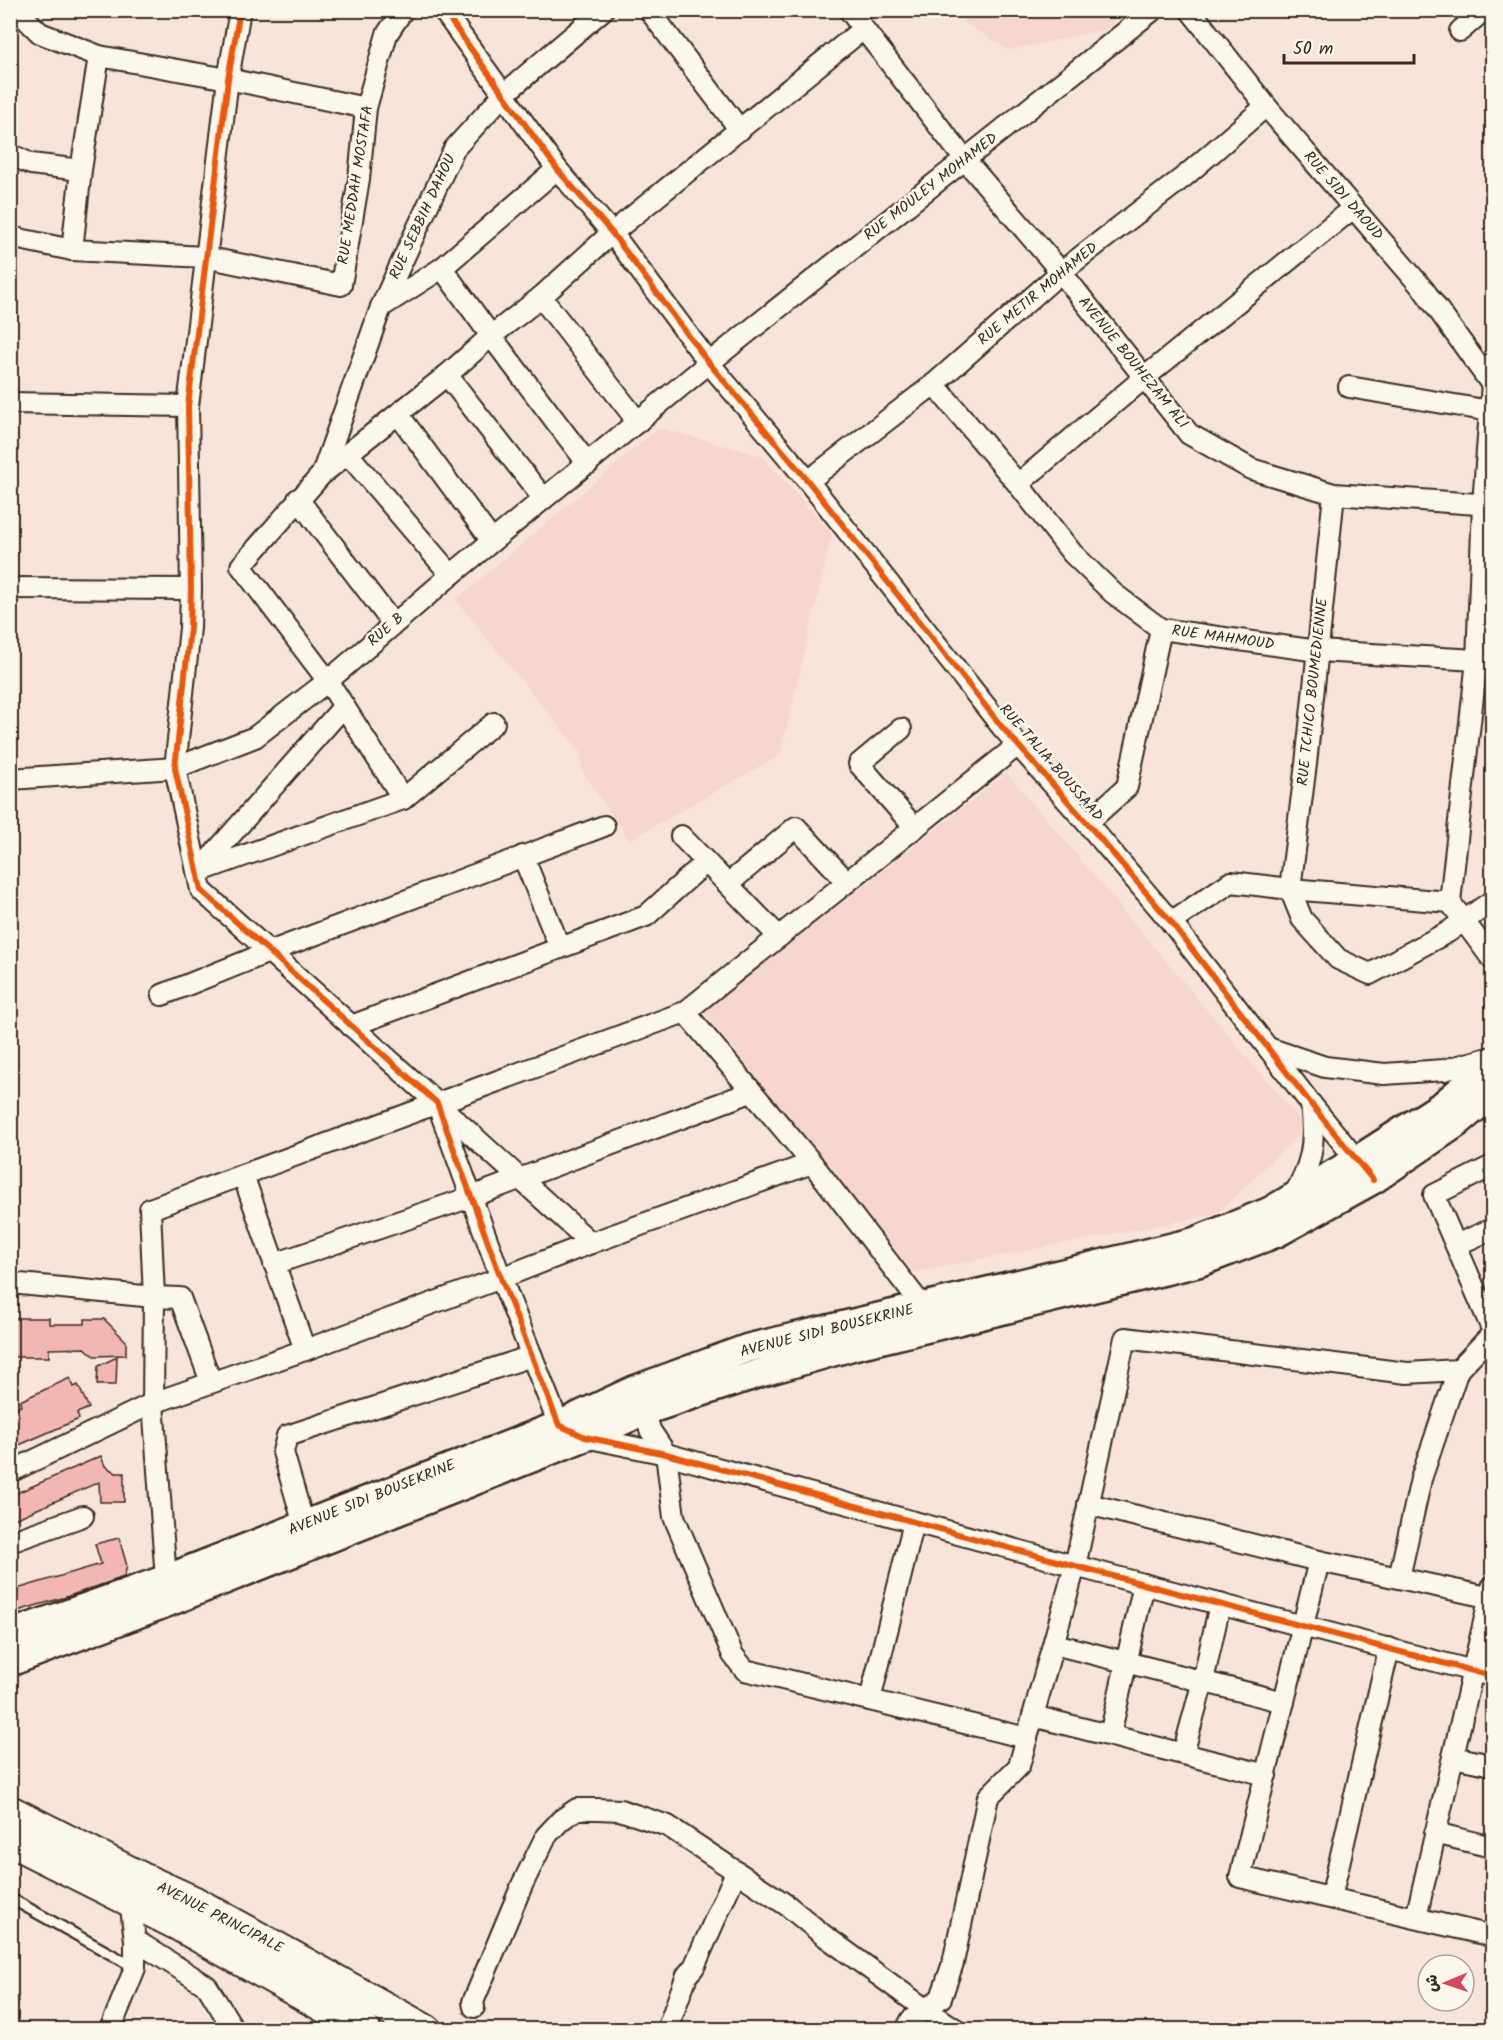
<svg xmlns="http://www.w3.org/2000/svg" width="1503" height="2040" viewBox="0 0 1503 2040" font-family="Kalam,'Playpen Sans Arabic',sans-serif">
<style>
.built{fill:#f6d6cf}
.building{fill:#f2b7b2;stroke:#3b2a1e;stroke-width:1.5}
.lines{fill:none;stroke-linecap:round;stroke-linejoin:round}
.service-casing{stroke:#3b2a1e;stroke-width:14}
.minor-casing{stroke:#3b2a1e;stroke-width:24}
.secondary-casing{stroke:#3b2a1e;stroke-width:32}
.primary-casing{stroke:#3b2a1e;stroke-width:34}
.service{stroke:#fbf7ec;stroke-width:9}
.minor{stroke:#fbf7ec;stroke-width:20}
.secondary{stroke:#fbf7ec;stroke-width:27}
.primary{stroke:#fbf7ec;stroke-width:30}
.cycleway-casing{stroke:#fbf7ec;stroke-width:10}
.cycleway{stroke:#e8590c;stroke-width:6}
.labels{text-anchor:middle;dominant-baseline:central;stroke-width:5;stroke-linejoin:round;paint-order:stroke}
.street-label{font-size:15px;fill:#3b2a1e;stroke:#fbf7ec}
</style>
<rect width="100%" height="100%" fill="#f8e4db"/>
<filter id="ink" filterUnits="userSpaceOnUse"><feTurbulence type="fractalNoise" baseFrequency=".0167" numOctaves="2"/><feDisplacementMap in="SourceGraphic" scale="12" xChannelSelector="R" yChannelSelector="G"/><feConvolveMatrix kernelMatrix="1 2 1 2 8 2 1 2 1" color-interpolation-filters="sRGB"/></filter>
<g filter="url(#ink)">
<g class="built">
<polygon points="961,11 961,10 1119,11 1108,29 1008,50 964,22"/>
<polygon points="659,428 762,456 832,535 780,755 629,840 583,772 580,752 456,600"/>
<polygon points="1007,773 1300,1120 1299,1134 1217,1214 913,1272 704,1012"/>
</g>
<g class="building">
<polygon points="10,1318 49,1318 49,1324 85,1324 85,1319 104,1319 126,1341 126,1355 94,1356 85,1348 49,1349 49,1357 10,1357"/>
<polygon points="117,1357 116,1385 97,1385 98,1366"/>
<polygon points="70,1378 74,1387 78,1385 89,1408 77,1413 79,1419 10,1449 10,1410 21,1406 20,1401"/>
<polygon points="101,1456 105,1466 116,1473 124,1473 124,1502 100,1502 99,1482 10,1521 10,1496"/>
<polygon points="119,1538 127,1566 124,1577 66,1597 10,1613 10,1591 101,1564 95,1544"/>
</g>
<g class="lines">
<defs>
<polyline id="service" points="10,1898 134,1967"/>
<g id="minor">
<polyline points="17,10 40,33 99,56 228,79 366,108"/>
<polyline points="240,10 228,79 188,406 191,589 190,628 175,768 201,890 437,1103 501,1278 559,1425 585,1437 666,1454 1075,1566 1492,1676"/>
<polyline points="443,10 557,169 612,233 709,363 808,481 1002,727 1087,823 1171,922 1311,1104 1365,1170"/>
<polyline points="649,10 740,130"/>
<polyline points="849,10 965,160 1061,272 1189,434 1251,469 1334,494 1492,505"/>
<polyline points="1190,10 1266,106 1424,290 1492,385"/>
<polyline points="1460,31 1484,10"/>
<polyline points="10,154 31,164 81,170"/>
<polyline points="10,237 72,250 205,257 341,285 359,179 366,108 387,34 403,10"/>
<polyline points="72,250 81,170 99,56"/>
<polyline points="442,268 491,336 588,464"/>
<polyline points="541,297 638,422"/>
<polyline points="381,307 454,149 503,95 603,10"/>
<polyline points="447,375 543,498"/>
<polyline points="934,384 1018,484 1072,553 1113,593 1161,629 1318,651 1477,660 1492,670"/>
<polyline points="1349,387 1490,411"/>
<polyline points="10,403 188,406"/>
<polyline points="398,414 492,541"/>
<polyline points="348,454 451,575"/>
<polyline points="322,474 381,307 442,268 557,169"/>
<polyline points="808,481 934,384 1061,272 1185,176 1266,106"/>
<polyline points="1018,484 1144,378 1353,208"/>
<polyline points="1334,494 1306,764 1290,889 1302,919 1338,959 1370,974 1448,932 1492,901"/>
<polyline points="298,499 393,624"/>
<polyline points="10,588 191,589"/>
<polyline points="344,706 198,872 403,799 494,723"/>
<polyline points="901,729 859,764 915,828"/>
<polyline points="10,779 175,768 255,737 328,681 451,575 709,363 1153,10"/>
<polyline points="403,799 328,681 241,566 322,474 447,375 491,336 541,297 612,233 863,29"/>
<polyline points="1087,823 1127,787 1161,629"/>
<polyline points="681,836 779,937"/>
<polyline points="523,856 560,948"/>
<polyline points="728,884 796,827 847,882"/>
<polyline points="1450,902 1477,660 1483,504 1492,384"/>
<polyline points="1171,922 1231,882 1290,889 1450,902 1492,959"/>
<polyline points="162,995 269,952 604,826"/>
<polyline points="685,1012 812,1163 923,1307"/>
<polyline points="351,1026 646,916 706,862"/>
<polyline points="1268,1048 1325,1067 1384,1074 1444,1070 1492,1057"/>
<polyline points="440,1106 591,1243"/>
<polyline points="1492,1166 1434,1195 1492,1329"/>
<polyline points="243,1175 305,1350"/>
<path d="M1292,1198c20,-33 24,-55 19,-94"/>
<polyline points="1456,1245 1492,1229"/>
<polyline points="274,1264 471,1197 751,1092"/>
<polyline points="10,1283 154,1297 180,1298 211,1382"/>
<polyline points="645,1411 650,1430 666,1454 674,1517 733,1655 745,1670 1027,1738"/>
<polyline points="10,1472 153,1403 305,1350 501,1278 591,1243 812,1163"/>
<polyline points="1088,1504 1319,1561 1492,1598"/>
<polyline points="304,1525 283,1452 287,1436 532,1356"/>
<polyline points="10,1542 83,1516"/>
<polyline points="1319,1561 1240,1877 1492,1936"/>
<polyline points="1399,1578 1421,1479 1458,1370"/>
<polyline points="166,1579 153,1403 154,1297 150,1209 685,1012 1018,745"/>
<polyline points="1054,1644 1284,1702"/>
<polyline points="870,1700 914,1522"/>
<polyline points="1033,1716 1266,1775"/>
<polyline points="1110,1735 1144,1584"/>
<polyline points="1183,1754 1203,1681 1220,1604"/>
<polyline points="1453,1757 1492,1765"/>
<polyline points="1435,1833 1492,1847"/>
<polyline points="133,1895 130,1900 135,1940 207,1986 234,2030"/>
<polyline points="1331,1898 1389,1648"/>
<polyline points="1416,1918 1492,1587"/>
<polyline points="474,2007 473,2002 522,1885 546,1836 561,1820 577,1809 598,1809 620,1810 668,1826 788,1906 822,1934 925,2009 957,2030"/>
<polyline points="110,2030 135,1968 135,1940"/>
<polyline points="667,2030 687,1975 694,1967 736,1872"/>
<polyline points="906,2030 911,2020 941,1998 953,1963 988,1797 1019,1766 1075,1566 1125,1338 1407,1373 1458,1370 1492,1334"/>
</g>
<g id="secondary">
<polyline points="10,1634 166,1579 559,1425 634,1390 748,1348 1193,1242 1270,1211 1357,1160 1444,1104 1492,1063"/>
<polyline points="10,1662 169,1602 585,1437 645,1411 757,1374 854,1346 1198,1263 1277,1233 1373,1180 1457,1123 1492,1094"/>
</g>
<g id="primary">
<polyline points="10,1811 142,1878 195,1902 426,2030"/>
<polyline points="10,1841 176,1924 365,2030"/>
</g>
</defs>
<use href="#service" class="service-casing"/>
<use href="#minor" class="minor-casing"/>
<use href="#secondary" class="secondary-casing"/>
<use href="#primary" class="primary-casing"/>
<use href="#service" class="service"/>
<use href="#minor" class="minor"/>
<use href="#secondary" class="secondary"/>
<use href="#primary" class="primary"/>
<defs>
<g id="cycleway">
<polyline points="240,10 228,79 188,406 191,589 190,628 175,768 201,890 437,1103 501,1278 559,1425 585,1437 666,1454 1075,1566 1492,1676"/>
<polyline points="443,10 557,169 612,233 709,363 808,481 1002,727 1087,823 1171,922 1311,1104 1373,1180"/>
</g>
</defs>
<use href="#cycleway" class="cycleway-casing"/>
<use href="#cycleway" class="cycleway"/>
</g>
</g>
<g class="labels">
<g class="street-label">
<text transform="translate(356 185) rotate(-81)">RUE MEDDAH MOSTAFA</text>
<text transform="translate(931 187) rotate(-38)">RUE MOULEY MOHAMED</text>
<text transform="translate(1343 196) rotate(49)">RUE SIDI DAOUD</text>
<text transform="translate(423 217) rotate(-65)">RUE SEBBIH DAHOU</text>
<text transform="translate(1038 294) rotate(-40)">RUE METIR MOHAMED</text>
<text transform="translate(1133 363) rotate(51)">AVENUE BOUHEZAM ALI</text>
<text transform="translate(386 630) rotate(-41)">RUE B</text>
<text transform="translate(1223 638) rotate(8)">RUE MAHMOUD</text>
<text transform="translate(1313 692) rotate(-84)">RUE TCHICO BOUMEDIENNE</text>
<text transform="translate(1051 763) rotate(49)">RUE TALIA BOUSSAAD</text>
<text transform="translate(827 1331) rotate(-14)">AVENUE SIDI BOUSEKRINE</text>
<text transform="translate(372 1498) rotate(-22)">AVENUE SIDI BOUSEKRINE</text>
<text transform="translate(220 1918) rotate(27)">AVENUE PRINCIPALE</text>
</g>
</g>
<rect width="1503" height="2040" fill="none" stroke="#fbf7ec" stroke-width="36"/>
<rect x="18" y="18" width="1467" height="2004" fill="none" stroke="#3b2a1e" stroke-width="2" filter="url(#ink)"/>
<g transform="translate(1446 1983) rotate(268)"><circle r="28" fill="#fbf7ec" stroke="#aea59a" stroke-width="1.5"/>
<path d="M0-4.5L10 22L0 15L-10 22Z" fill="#d1495b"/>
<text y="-9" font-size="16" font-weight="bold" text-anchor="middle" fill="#3b2a1e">ش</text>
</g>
<path d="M1284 54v9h130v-9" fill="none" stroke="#3b2a1e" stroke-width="3"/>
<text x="1293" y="54" font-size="18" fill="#3b2a1e" stroke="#fbf7ec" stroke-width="4.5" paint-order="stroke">50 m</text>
</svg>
